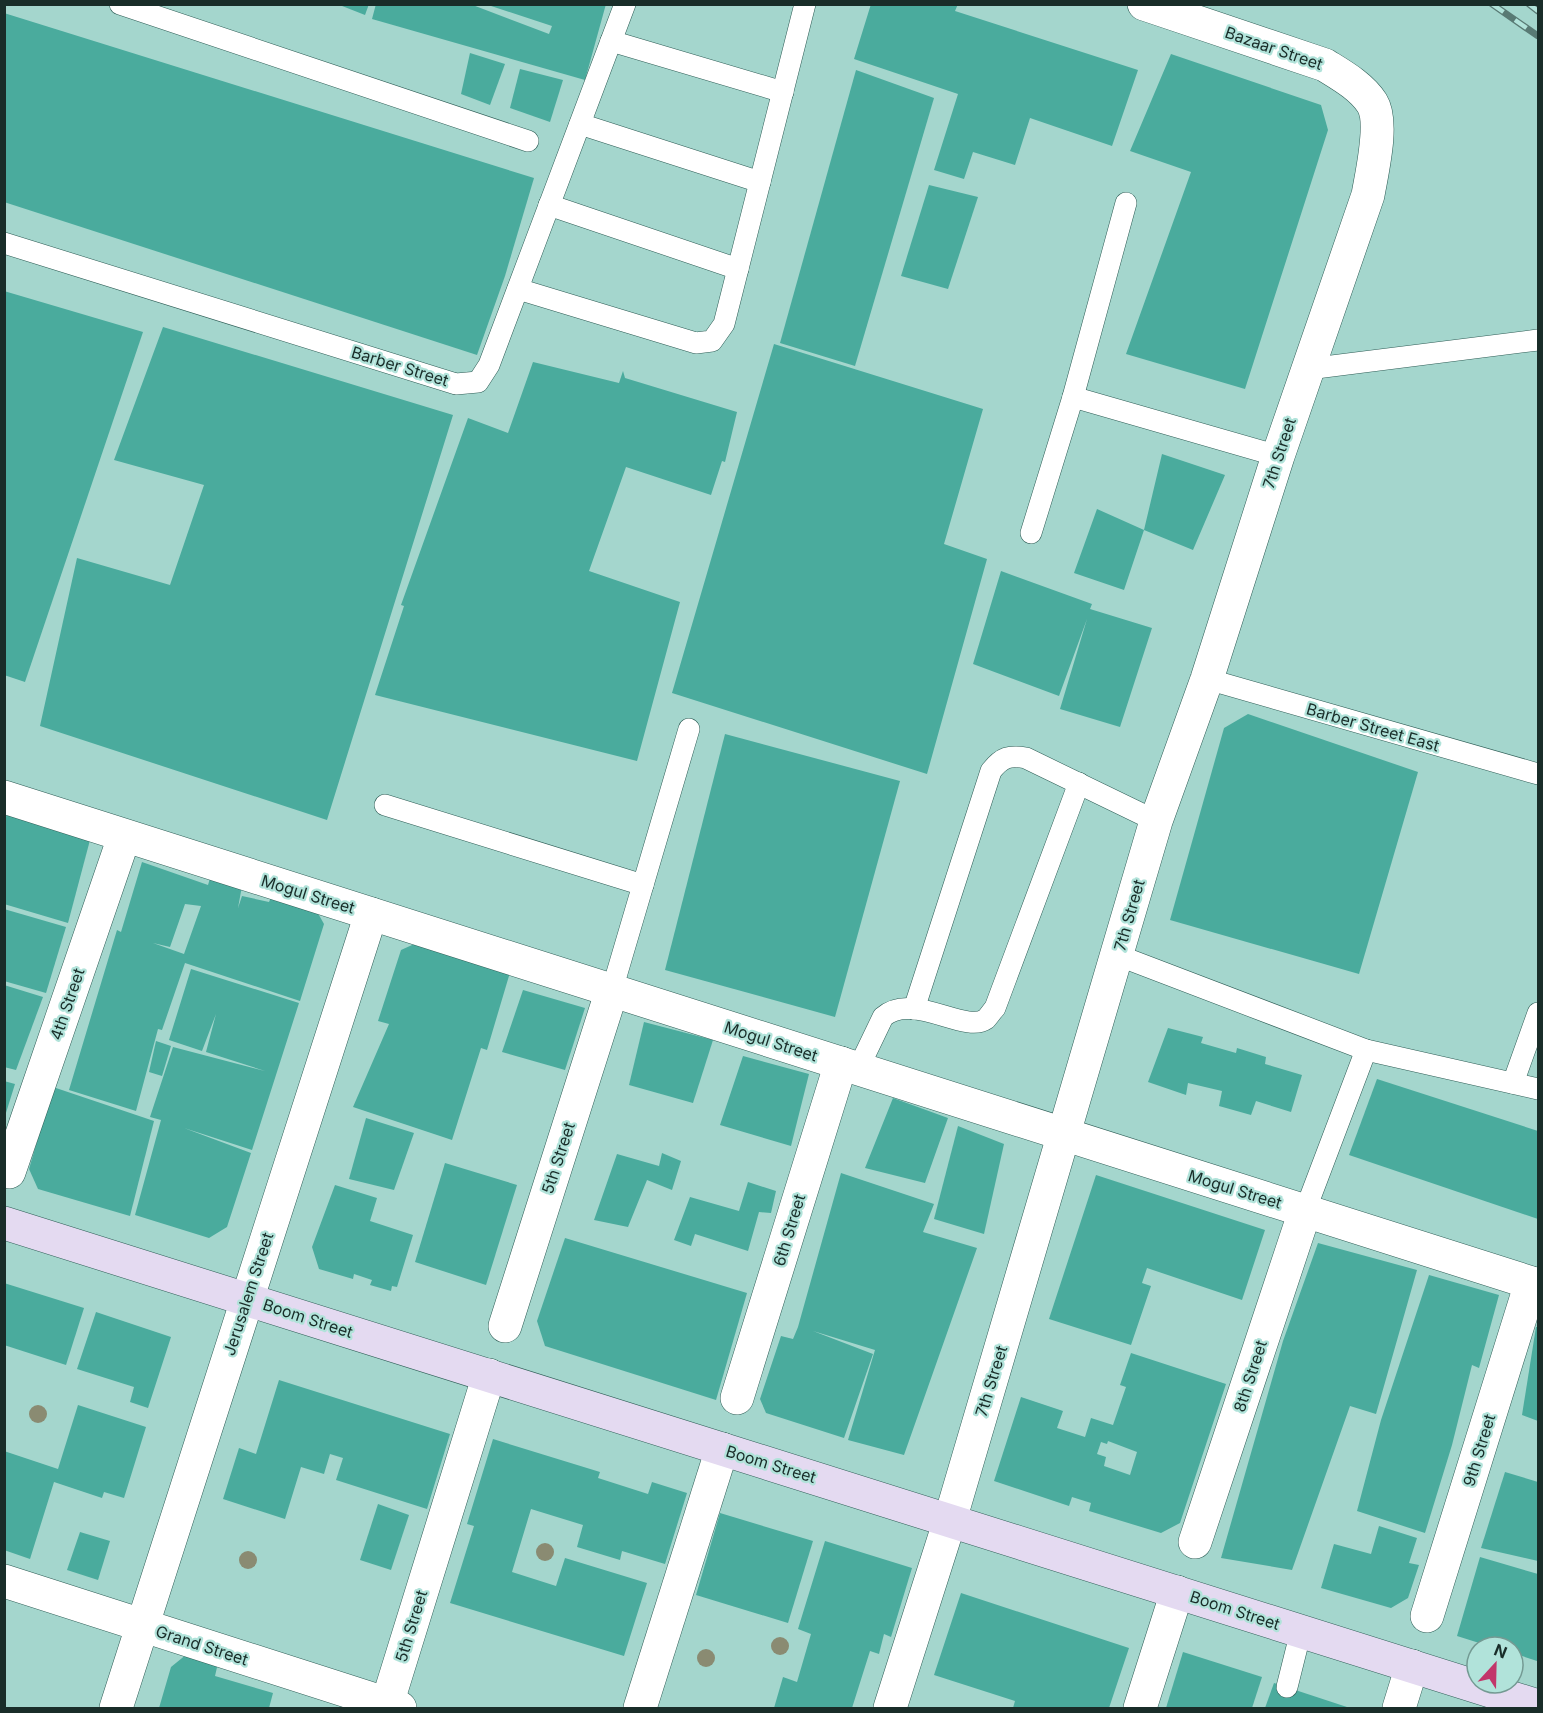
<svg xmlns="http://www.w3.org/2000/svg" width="1543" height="1713" viewBox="0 0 1543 1713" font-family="Inter,sans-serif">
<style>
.building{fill:#4aab9d;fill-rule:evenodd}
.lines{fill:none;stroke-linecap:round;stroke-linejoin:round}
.service-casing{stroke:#2e5d56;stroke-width:22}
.minor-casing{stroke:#2e5d56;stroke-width:34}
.secondary-casing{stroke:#2e5d56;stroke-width:34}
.service{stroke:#fff;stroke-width:21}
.minor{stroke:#fff;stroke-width:33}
.secondary{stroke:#e4daf1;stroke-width:33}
.rail-casing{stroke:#597a74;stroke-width:7}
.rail{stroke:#b1e3da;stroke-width:4.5;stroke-dasharray:14;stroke-linecap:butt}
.tree{fill:#8a8b72}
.labels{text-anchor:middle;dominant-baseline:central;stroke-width:4.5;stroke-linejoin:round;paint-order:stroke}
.street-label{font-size:16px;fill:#192d29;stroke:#b1e3da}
</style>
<rect width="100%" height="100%" fill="#a4d6cd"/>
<g class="building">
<polygon points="337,4 369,4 365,15"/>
<polygon points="376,4 470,4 549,34 552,26 485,4 606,4 585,80 372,19"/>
<polygon points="871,4 958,4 955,11 1138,70 1112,146 1030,118 1015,165 973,152 964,179 934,170 958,94 854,59"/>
<polygon points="4,13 534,178 505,276 477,355 4,202"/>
<polygon points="470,53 505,64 490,105 461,94"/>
<polygon points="1171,54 1321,105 1328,130 1245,389 1126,354 1191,172 1130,151"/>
<polygon points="520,69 563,80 550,122 510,108"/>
<polygon points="856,70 934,98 855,366 780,343"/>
<polygon points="929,185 978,197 948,289 901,276"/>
<polygon points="4,291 143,332 25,682 4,675"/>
<polygon points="163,327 453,415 327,820 40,726 77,558 170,585 204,485 114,460"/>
<polygon points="774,344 983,409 944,544 987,559 927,774 672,693"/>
<polygon points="533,362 619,383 623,371 625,378 737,412 725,462 722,461 711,495 626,467 589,571 680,602 637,761 375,695 404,606 401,605 468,418 508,433"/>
<polygon points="1162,454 1225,475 1193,550 1144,530 1124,590 1074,573 1097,509 1144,530"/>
<polygon points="1001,571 1092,604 1090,609 1152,628 1120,727 1060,709 1087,619 1059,696 973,664"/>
<polygon points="1248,714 1418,772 1359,974 1170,920 1224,728"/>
<polygon points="725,734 900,781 835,1017 665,970"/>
<polygon points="7,814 90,840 68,923 4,904 4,823"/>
<path d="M142,862l66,23 3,-10 31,11 -4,22 4,-12 27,6 4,-9 42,15 9,16 -24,77 -115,-38 -23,67 -4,-1 -22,82 -67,-21 48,-160 4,2zM185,904l16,2 -17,48 -31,-11 17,4z"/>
<polygon points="4,909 66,927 46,993 4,981"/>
<polygon points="421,941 511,969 487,1050 481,1048 452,1140 353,1107 389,1024 378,1021 401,950"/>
<polygon points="191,969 299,1003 252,1150 184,1128 251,1153 227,1227 209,1238 135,1215 161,1120 150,1117 173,1047 265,1071 206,1052 216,1014 202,1051 169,1040"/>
<polygon points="4,985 43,997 16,1070 4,1067"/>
<polygon points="523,990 585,1008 565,1070 502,1052"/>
<polygon points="644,1022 713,1040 693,1103 629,1085"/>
<polygon points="1168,1028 1203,1037 1201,1043 1236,1053 1237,1048 1266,1057 1265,1064 1302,1075 1291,1112 1256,1101 1251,1115 1219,1106 1222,1091 1188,1083 1186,1095 1148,1082"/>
<polygon points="156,1041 171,1046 162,1076 149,1072"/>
<polygon points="743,1056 809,1074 791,1146 720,1125"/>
<polygon points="1377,1079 1538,1131 1538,1219 1349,1155"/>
<polygon points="4,1081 15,1084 5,1116 4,1116"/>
<polygon points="53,1087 154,1121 130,1216 38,1189 29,1169"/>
<polygon points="893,1098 948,1118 925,1183 865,1168"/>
<polygon points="366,1118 414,1133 394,1190 349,1179"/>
<polygon points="958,1126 1004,1144 984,1234 934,1219"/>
<polygon points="662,1153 681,1161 672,1190 647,1180 628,1227 594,1220 617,1154 659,1166"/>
<polygon points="445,1163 517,1185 486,1285 415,1262"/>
<polygon points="841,1173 934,1204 923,1232 977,1248 904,1455 848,1440 875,1350 813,1331 873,1354 844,1438 766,1413 760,1399 781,1336 793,1339 798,1327"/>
<polygon points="1096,1175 1265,1230 1242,1300 1147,1268 1142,1283 1151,1286 1131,1345 1049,1319"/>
<polygon points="748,1182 776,1191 771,1213 759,1212 748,1251 695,1234 691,1246 674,1240 690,1197 739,1211"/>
<polygon points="335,1185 377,1198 370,1221 413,1235 397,1287 392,1286 391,1291 370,1285 372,1280 354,1274 353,1279 319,1269 312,1247"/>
<polygon points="565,1238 747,1293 716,1400 545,1346 537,1321"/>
<polygon points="1318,1243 1417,1270 1376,1414 1350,1406 1292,1570 1221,1558 1283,1341"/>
<polygon points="1429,1275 1499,1295 1479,1368 1472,1365 1452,1445 1425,1533 1357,1511 1381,1420"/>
<polygon points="4,1283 84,1308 66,1365 4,1345"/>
<polygon points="96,1312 171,1337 148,1408 130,1402 134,1387 77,1369"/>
<polygon points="1536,1327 1538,1327 1538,1421 1522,1415"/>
<path d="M1131,1353l95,31 -46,139 -19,10 -72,-22 2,-8 -19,-6 -3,9 -75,-25 27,-84 42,14 -6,17 28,9 6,-19 22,7 13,-38 -6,-2zM1108,1441l29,11 -7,23 -26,-9 2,-9 -9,-3 4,-12 6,2z"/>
<polygon points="279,1380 450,1434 427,1509 336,1480 343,1458 330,1454 324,1474 301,1467 285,1519 223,1499 239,1448 256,1454"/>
<polygon points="78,1405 146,1427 124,1498 104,1492 102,1498 54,1482 30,1559 4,1550 4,1451 58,1469"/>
<polygon points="493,1439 600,1472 598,1478 648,1494 652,1482 687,1493 665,1564 622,1551 620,1560 577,1547 583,1525 531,1509 512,1572 556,1586 565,1558 647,1583 624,1656 450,1603 474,1526 467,1524"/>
<polygon points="1505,1472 1538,1482 1538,1561 1481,1548"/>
<polygon points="378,1504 409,1515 391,1570 360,1560"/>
<polygon points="720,1513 813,1541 788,1623 696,1595"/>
<polygon points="1379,1526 1417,1538 1409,1563 1419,1565 1408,1598 1391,1608 1321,1588 1334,1544 1371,1554"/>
<polygon points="80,1532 110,1541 98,1580 67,1570"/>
<polygon points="825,1541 912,1568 891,1637 884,1634 879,1654 870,1651 852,1708 774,1708 783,1677 797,1682 811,1634 798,1629"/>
<polygon points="1480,1557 1538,1574 1537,1661 1513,1653 1513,1647 1492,1647 1457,1636"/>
<polygon points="961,1593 1129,1648 1109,1708 1013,1708 1015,1701 934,1675"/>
<polygon points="1183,1652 1262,1677 1252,1708 1166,1708"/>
<polygon points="187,1654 218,1663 215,1676 273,1693 269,1708 159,1708 171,1667"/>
<polygon points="1274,1683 1350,1708 1265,1708"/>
</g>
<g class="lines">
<defs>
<g id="service">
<polyline points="120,4 528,141"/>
<polyline points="611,41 783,92"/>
<polyline points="580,124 760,182"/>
<polyline points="549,205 738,269"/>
<polyline points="4,243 456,384 478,382 489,365 625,4"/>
<polyline points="518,289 696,343 712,341 724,324 805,4"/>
<polyline points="1308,369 1538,340"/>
<polyline points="1073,397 1278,456"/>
<polyline points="1031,533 1073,397 1126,203"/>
<polyline points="1207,679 1538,774"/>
<polyline points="385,805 643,885"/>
<polyline points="1117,955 1366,1050 1538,1089"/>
<polyline points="612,990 689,729"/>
<path d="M914,1009l77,-238c11,-14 18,-16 35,-13l130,63"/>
<path d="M858,1069l25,-52c29,-26 82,17 103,2 3,-3 6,-8 9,-11l84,-225"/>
<polyline points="1513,1083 1538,1013"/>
<polyline points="1305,1211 1366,1050"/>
<polyline points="1287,1687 1301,1631"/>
</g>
<g id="minor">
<polyline points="4,797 1538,1285"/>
<polyline points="9,1172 124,837"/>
<polyline points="505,1326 612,990"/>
<polyline points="737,1398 841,1063"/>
<polyline points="1195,1542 1305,1211"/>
<polyline points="4,1581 400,1708"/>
<polyline points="1427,1616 1531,1283"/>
<polyline points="387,1704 489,1375"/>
<polyline points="116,1708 371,914"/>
<polyline points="640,1708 722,1449"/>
<path d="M890,1708l60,-188 206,-699 51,-142 71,-223 90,-261c4,-23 16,-73 4,-92 -11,-17 -31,-28 -47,-38l-181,-61"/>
<polyline points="1140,1708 1177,1592"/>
<polyline points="1399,1708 1412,1666"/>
</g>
<polyline id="secondary" points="4,1223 1538,1706"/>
</defs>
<use href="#service" class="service-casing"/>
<use href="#minor" class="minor-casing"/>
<use href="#secondary" class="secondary-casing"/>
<use href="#service" class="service"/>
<use href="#minor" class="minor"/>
<use href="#secondary" class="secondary"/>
<defs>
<g id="rail">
<polyline points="1492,4 1538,36"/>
<polyline points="1529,4 1538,11"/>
</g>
</defs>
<use href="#rail" class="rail-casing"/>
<use href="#rail" class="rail"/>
</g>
<g class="tree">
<circle cx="38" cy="1414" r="9"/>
<circle cx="545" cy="1552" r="9"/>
<circle cx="248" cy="1560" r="9"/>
<circle cx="780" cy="1646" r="9"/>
<circle cx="706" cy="1658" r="9"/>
</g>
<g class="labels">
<g class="street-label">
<text transform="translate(1274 48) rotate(19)">Bazaar Street</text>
<text transform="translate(400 366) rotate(17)">Barber Street</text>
<text transform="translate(1279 453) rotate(-72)">7th Street</text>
<text transform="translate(1373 727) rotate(16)">Barber Street East</text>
<text transform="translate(308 894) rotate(17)">Mogul Street</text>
<text transform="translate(1129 915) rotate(-74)">7th Street</text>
<text transform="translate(67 1004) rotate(-71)">4th Street</text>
<text transform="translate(771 1041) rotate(18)">Mogul Street</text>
<text transform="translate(558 1158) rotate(-72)">5th Street</text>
<text transform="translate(1235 1189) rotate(17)">Mogul Street</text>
<text transform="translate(789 1230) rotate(-73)">6th Street</text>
<text transform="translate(248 1294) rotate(-72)">Jerusalem Street</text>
<text transform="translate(308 1318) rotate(18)">Boom Street</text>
<text transform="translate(1250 1376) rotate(-72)">8th Street</text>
<text transform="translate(991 1381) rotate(-73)">7th Street</text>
<text transform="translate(1479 1450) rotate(-73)">9th Street</text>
<text transform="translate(771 1464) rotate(17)">Boom Street</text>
<text transform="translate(1235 1610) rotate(18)">Boom Street</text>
<text transform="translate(411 1626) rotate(-73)">5th Street</text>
<text transform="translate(202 1645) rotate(18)">Grand Street</text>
</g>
</g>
<rect width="1543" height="1713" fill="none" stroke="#192d29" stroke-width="12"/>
<g transform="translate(1495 1665) rotate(22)"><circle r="28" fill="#b1e3da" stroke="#749a93" stroke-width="1.5"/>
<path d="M0-4.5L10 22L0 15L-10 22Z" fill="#c2366a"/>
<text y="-9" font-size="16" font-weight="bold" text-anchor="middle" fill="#192d29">N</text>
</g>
</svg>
